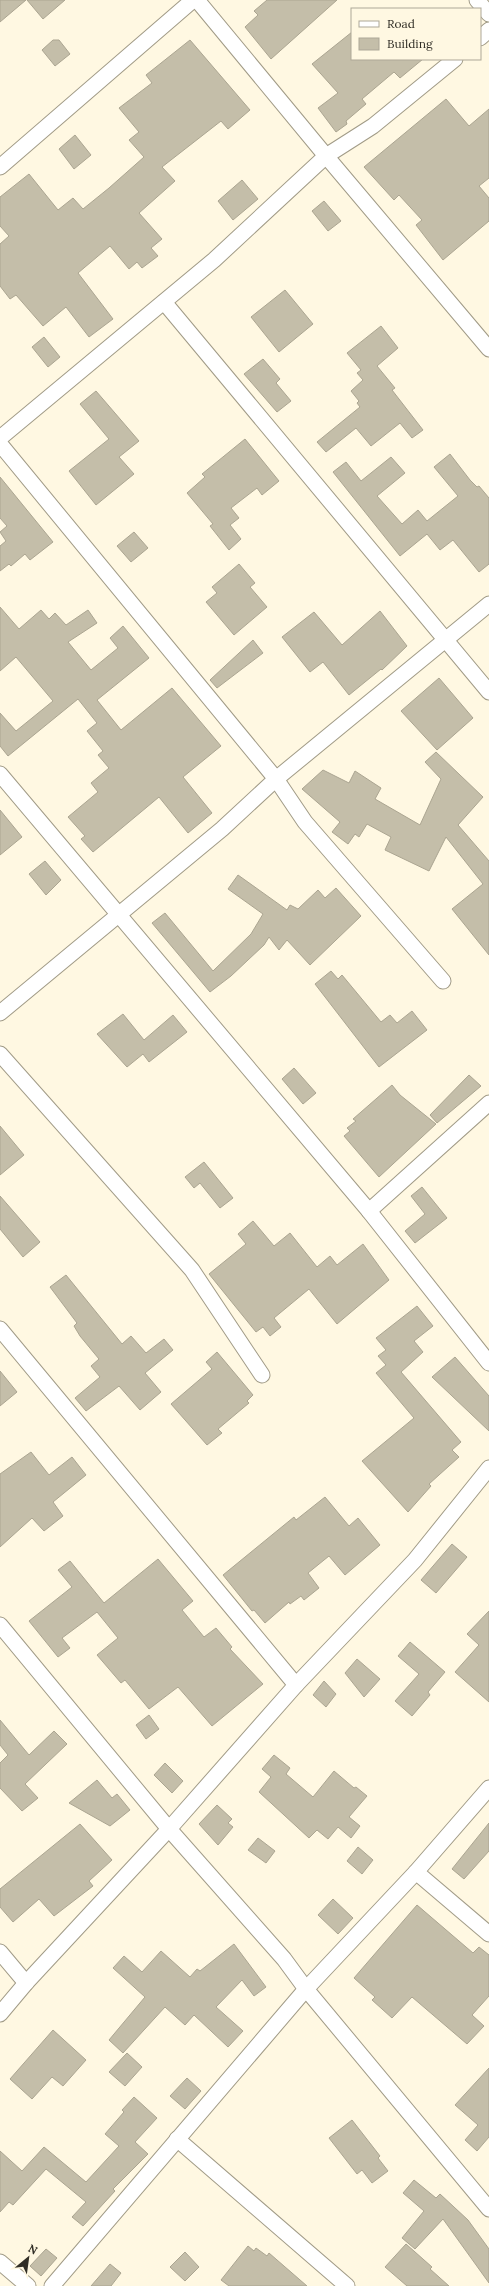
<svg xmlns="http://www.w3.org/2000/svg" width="489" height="2286" viewBox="0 0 489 2286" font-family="Lora,serif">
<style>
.building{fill:#c4bea9;stroke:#aba591}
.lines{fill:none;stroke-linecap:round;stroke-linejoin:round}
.street-casing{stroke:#a19b87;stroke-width:17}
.street{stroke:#fff;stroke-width:15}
</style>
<rect width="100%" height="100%" fill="#fff8e2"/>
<g class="building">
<polygon points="0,0 26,0 0,22"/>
<polygon points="27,0 65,0 43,19"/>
<polygon points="267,0 337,0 271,59 245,27 258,15 254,11"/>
<polygon points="352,32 352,59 423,59 400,78 394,72 362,99 366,104 346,121 347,124 336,132 318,108 338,93 312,64"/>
<polygon points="53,40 59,40 70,54 55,66 42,50"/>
<polygon points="190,40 250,110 228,129 221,121 162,167 175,181 139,213 162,239 151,248 158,256 142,268 137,262 129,269 110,246 78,273 113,319 89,337 66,307 43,326 16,295 10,299 0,286 0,244 9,236 0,226 0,197 29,174 58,210 73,198 83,209 109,188 144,157 129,140 139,132 119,108 152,83 146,75"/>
<polygon points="446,99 469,126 489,109 489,178 479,186 489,198 489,221 443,260 416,225 422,220 399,195 394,200 364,167"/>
<polygon points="75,135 91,155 74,169 59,149"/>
<polygon points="242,180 258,199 233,220 218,201"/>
<polygon points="324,201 341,221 328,231 312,211"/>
<polygon points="285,290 313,324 279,352 251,317"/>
<polygon points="381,326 398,348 377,366 395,388 392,390 423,430 412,438 400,423 371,446 356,428 326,452 317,442 360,407 357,403 359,401 351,391 363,380 357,373 361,370 347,353"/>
<polygon points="44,337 60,357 48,367 32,347"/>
<polygon points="263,359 280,379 276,383 291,401 277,412 244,374"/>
<polygon points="96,391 139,441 119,457 134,474 96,505 69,471 109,439 80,404"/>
<polygon points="245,439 279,481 262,495 257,488 231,508 239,518 230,525 241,539 229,550 210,526 213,524 187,493 205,477 202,474"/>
<polygon points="450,454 470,480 477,487 479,486 489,498 489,564 479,572 453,540 440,550 427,534 400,556 333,472 346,462 361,481 391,457 405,473 377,496 402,524 418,510 427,521 458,496 434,467"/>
<polygon points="0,477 53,542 30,560 25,554 11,566 9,564 0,571 0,546 6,541 0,532 7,526 0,518"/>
<polygon points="134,532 148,548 131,562 117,546"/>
<polygon points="239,564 255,583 250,587 267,607 234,635 206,602 217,593 212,587"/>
<polygon points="0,607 19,629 41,610 49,619 55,613 66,625 88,610 97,623 68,642 91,670 118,648 110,638 123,626 149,658 97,700 121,730 172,688 221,746 183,777 212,813 188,833 159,797 93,852 81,839 85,836 68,817 98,792 91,783 109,768 98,755 103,751 87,731 97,723 78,699 8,756 0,746 0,713 16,731 53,701 16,657 0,671"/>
<polygon points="380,611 407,646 382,670 381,669 349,695 323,662 310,672 282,637 314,612 342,645"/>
<polygon points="253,640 263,653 217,688 210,680"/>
<polygon points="439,678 473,718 437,750 401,711"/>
<polygon points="436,752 483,797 458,825 489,861 489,955 452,909 483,884 446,837 429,871 385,850 391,837 367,824 359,837 355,834 348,844 332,832 340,822 302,789 323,770 349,783 355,771 381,788 375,799 420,825 441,779 425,762"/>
<polygon points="0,810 22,837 0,855"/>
<polygon points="45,861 61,880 46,895 29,874"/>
<polygon points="238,875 287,910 290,905 298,909 318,890 325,898 336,888 361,916 310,965 287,940 279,950 269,937 264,945 231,976 210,992 152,923 165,913 213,971 251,934 263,914 228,889"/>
<polygon points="331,971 338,979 342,975 381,1022 390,1015 397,1023 412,1011 427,1030 379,1067 315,984"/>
<polygon points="123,1014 144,1040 173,1015 187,1032 149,1062 143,1054 127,1067 97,1034"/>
<polygon points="294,1068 316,1093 303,1104 282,1079"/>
<polygon points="469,1075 481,1086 437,1123 430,1115"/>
<polygon points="392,1085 400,1095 436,1124 379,1177 344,1136 350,1131 347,1128 356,1121 353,1119"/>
<polygon points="0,1126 24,1155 0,1175"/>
<polygon points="204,1162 233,1198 220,1208 200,1183 194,1188 185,1177"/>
<polygon points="422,1187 447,1218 415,1243 405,1231 425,1214 411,1196"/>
<polygon points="0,1196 40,1242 23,1257 0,1229"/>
<polygon points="253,1221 274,1246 290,1233 317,1267 330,1256 337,1265 363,1244 389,1280 337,1324 309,1289 274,1318 281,1327 270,1336 263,1327 256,1332 209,1274 246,1244 238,1234"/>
<polygon points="66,1275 122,1344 131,1336 146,1353 164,1339 173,1350 145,1373 161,1392 140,1410 119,1386 86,1411 75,1398 100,1377 91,1366 99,1359 80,1336 74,1326 77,1323 50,1287"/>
<polygon points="417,1306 433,1326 414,1341 423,1352 401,1372 461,1442 452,1450 459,1457 429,1484 431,1486 408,1512 362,1461 414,1418 376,1373 386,1365 378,1356 386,1350 376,1338"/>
<polygon points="217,1352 253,1395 247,1401 249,1403 218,1429 222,1433 207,1445 171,1404 212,1369 206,1362"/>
<polygon points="455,1357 489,1396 489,1431 432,1377"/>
<polygon points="0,1371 17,1392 0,1406"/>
<polygon points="31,1452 49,1475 72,1457 86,1475 53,1502 63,1516 44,1531 32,1518 0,1547 0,1474"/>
<polygon points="325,1497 349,1526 358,1518 380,1545 345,1575 329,1556 308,1573 319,1588 304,1600 301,1596 290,1604 289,1602 265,1623 254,1610 252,1611 223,1575 294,1517 296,1520"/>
<polygon points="452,1544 467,1557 436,1593 421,1580"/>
<polygon points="158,1559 193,1601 182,1610 204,1637 216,1628 232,1647 230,1649 263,1684 212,1726 178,1687 149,1709 125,1680 121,1683 97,1655 118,1638 97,1612 62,1638 70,1648 58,1657 29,1621 72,1587 58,1570 70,1561 104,1603"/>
<polygon points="489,1611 489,1702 455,1672 479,1645 467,1634"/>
<polygon points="410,1642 445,1672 428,1692 430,1695 412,1716 395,1701 419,1674 398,1656"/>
<polygon points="357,1659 380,1679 364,1697 345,1673"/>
<polygon points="324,1681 336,1694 326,1707 313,1695"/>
<polygon points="149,1715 159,1729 146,1739 136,1725"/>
<polygon points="0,1720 29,1755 54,1731 67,1744 25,1784 38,1798 22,1811 0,1788 0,1763 8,1755 0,1745"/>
<polygon points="274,1755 290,1768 286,1774 313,1797 334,1771 354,1788 356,1787 367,1796 349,1817 360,1826 351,1838 338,1827 328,1839 317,1830 309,1838 259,1792 271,1777 262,1769"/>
<polygon points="165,1763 183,1781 172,1793 154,1775"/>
<polygon points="97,1780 112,1798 117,1794 130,1810 110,1826 69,1803"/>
<polygon points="217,1805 232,1819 228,1823 233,1827 218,1845 199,1824"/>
<polygon points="489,1823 489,1851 464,1879 452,1869"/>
<polygon points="80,1824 112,1860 89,1881 93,1886 54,1916 39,1899 13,1922 0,1907 0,1889"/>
<polygon points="258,1838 275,1851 266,1863 248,1850"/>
<polygon points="358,1847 373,1860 362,1874 347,1861"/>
<polygon points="333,1899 353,1918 338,1934 318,1915"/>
<polygon points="417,1905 473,1953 479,1947 489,1955 489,1996 472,2015 484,2026 467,2044 412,1997 392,2018 372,2000 375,1997 354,1978"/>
<polygon points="234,1944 266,1987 254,1996 242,1980 216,2007 243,2031 228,2047 194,2015 185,2025 165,2007 123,2053 109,2040 145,1997 113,1968 124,1956 142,1972 161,1951 190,1977 197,1969 200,1971"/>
<polygon points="53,2030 86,2060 63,2086 52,2077 32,2099 10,2079"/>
<polygon points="127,2053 142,2067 125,2086 109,2072"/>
<polygon points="489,2068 489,2137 477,2151 465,2140 478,2125 455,2105"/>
<polygon points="187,2078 201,2091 185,2109 170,2096"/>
<polygon points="134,2097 157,2118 135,2142 148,2154 113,2189 115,2191 83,2226 72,2217 86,2202 46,2169 13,2205 9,2202 0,2212 0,2151 22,2171 44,2147 86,2182 119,2146 105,2134 124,2112 122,2110"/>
<polygon points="352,2120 380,2156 378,2158 388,2171 372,2183 362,2170 357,2174 329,2138"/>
<polygon points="414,2180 436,2198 440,2194 468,2220 489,2249 489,2283 443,2219 415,2249 402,2238 424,2211 403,2193"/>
<polygon points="406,2244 432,2267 430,2269 449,2286 407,2286 385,2267"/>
<polygon points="248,2246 254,2251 256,2248 267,2256 269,2253 307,2286 229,2286 221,2280"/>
<polygon points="46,2249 57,2258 41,2276 30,2266"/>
<polygon points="185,2252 199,2267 185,2281 170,2267"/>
<polygon points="110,2264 121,2273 111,2286 91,2286"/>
</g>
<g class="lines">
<defs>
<g id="street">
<polyline points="197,0 326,156 489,349"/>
<polyline points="477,0 489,14"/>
<polyline points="480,38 489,30"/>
<polyline points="0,167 193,0"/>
<polyline points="164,302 489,692"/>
<polyline points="0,438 214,260 326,156 373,126 455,59"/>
<polyline points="0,444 276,779 305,822 443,981"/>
<polyline points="0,774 369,1211 489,1363"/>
<polyline points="0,1013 222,829 276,779 489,604"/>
<polyline points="0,1054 192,1270 262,1375"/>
<polyline points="369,1211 489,1103"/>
<polyline points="0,1329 296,1685"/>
<polyline points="0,1625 169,1829 284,1959 306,1989 489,2209"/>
<polyline points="416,1872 489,1934"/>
<polyline points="0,1952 26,1983"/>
<polyline points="0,2014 26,1983 169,1829 296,1685 415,1560 489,1468"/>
<polyline points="177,2139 347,2286"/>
<polyline points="0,2262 28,2286"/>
<polyline points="52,2286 306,1989 416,1872 489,1788"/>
</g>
</defs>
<use href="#street" class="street-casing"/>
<use href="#street" class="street"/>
</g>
<rect x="351" y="8" width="130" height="52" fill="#fff8e2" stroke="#ada797"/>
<rect x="359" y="21" width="20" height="6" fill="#ffffff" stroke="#ada797"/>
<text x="387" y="28" font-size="12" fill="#312e26">Road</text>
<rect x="359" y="38" width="20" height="12" fill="#c4bea9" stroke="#ada797"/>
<text x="387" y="48" font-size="12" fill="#312e26">Building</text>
<g transform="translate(28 2258) rotate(29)" stroke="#fff8e2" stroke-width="3" paint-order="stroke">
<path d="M0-3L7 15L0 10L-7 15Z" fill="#312e26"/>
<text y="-6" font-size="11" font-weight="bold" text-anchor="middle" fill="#312e26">N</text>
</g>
</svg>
